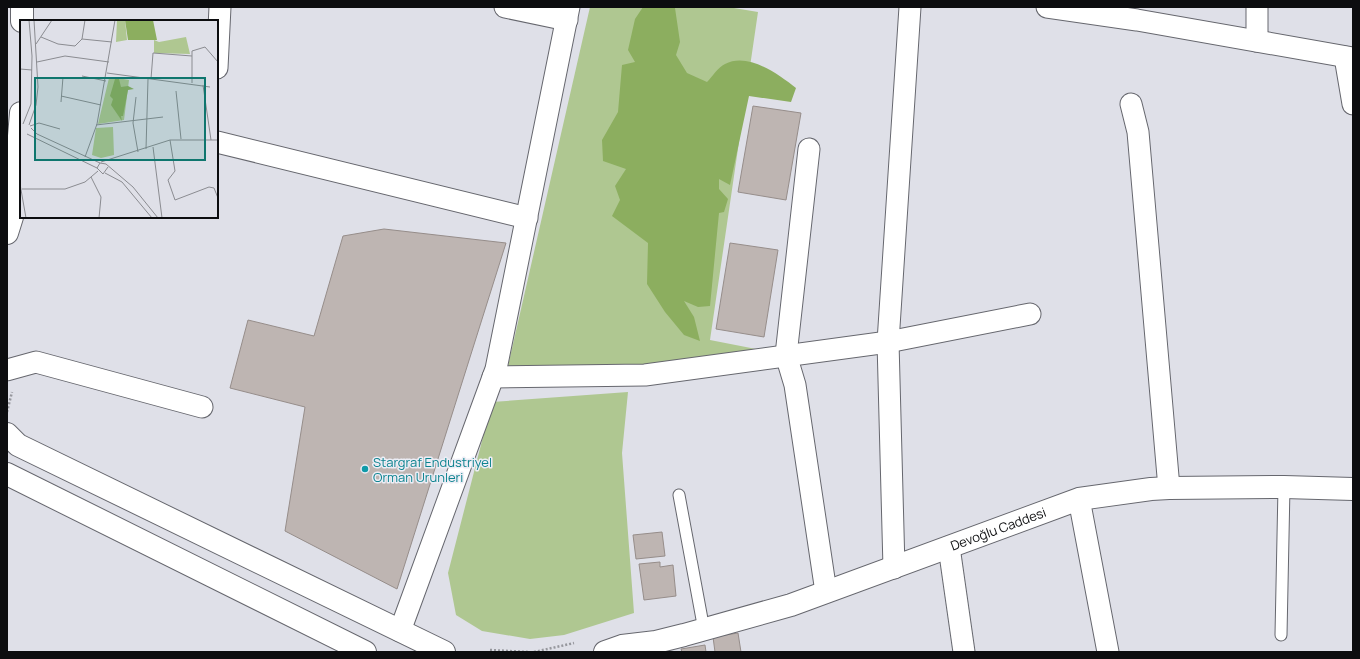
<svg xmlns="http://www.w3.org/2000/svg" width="1360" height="659" viewBox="0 0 1360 659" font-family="Manrope,sans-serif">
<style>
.green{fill:#afc791}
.forest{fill:#8cae5f}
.building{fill:#beb5b2;stroke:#968d8a}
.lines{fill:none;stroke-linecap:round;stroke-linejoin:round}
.service-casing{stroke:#66676e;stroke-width:13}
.minor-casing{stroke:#66676e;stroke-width:23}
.tertiary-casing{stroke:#66676e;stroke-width:24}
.secondary-casing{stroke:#66676e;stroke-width:24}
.path{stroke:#96979d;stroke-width:2.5;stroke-dasharray:2 2;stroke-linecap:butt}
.service{stroke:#fff;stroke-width:11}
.minor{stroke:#fff;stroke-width:21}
.tertiary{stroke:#fff;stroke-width:22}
.secondary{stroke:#fff;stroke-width:22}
.culture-dot{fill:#0f9aa8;stroke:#ecedf5;stroke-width:1.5}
.labels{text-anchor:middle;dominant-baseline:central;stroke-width:3;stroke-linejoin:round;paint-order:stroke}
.culture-label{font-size:13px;fill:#0d838f;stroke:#ecedf5;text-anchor:start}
.street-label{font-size:13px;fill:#0c0d0f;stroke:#ecedf5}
.inset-road{fill:none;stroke:#8b8c91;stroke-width:1}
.view{fill:#0f766e;fill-opacity:0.15;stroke:#0f766e;stroke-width:2}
.inset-edge{fill:none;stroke:#0c0d0f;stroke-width:2}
</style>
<rect width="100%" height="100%" fill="#dfe0e8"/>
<g class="green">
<polygon points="590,7 728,7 758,12 710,340 756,349 745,357 519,374 508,366"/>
<polygon points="628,392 622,453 634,613 564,635 530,639 482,631 456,615 448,573 492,402"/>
</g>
<path class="forest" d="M643,7l32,1 5,34 -4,13 11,18 20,9c5,-5 11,-15 18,-18 23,-12 53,10 71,24l-5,14 -42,-6 -19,89 -11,-6v10l9,10 -4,13 -5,1 -9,93 -12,1 -14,-6 10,16 6,24 -16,-6 -19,-23 -18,-28 1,-41 -36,-27 8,-16 -5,-14 11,-17 -23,-8 -1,-21 16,-28 4,-47 13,-3 -7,-12 7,-31z"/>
<g class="building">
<polygon points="753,106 801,113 786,200 738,192"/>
<polygon points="384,229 506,243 397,589 285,531 305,407 230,388 248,320 314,336 343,236"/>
<polygon points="730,243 778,250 764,337 716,329"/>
<polygon points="662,532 665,556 636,559 633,535"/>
<polygon points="660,562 660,567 673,565 676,596 644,600 639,564"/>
<polygon points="738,633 741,652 715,652 713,637"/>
<polygon points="705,645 706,652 682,652 681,649"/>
</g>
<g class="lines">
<defs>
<g id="service">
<polyline points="679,495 704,630"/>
<polyline points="1281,635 1284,487"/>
</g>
<g id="minor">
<polyline points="505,7 567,20"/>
<polyline points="1047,7 1137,20 1353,58"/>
<polyline points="1257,41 1257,7"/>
<polyline points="1345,57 1353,104"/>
<polyline points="217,68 220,7"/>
<polyline points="1131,104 1138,132 1169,488"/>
<polyline points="217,142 527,218"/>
<polyline points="809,149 786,355 795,385 826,592"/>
<polyline points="7,370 36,362 202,407"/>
<polyline points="493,377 645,375 888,342 1030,314"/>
<polyline points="1079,499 1108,652"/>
<polyline points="949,547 964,652"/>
<polyline points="894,568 888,342 910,7"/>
<polyline points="400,631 496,369 569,7"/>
</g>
<g id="tertiary">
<polyline points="7,434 18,445 444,652"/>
<polyline points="7,474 365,652"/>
<path id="s1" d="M605,652l17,-6 34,-4 28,-7 107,-30 288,-106 72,-10 18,-1 115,-1 69,2"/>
</g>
<g id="secondary">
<polyline points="22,7 22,21"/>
<polyline points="7,233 12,217 21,113"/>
</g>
</defs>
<use href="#service" class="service-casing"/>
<use href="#minor" class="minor-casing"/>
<use href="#tertiary" class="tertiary-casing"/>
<use href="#secondary" class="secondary-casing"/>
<g class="path">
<polyline points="7,412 12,392"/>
<polyline points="490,650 529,652"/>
<polyline points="534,652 574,643"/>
</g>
<use href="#service" class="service"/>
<use href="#minor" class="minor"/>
<use href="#tertiary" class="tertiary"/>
<use href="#secondary" class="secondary"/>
</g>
<circle class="culture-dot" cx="365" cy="469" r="4"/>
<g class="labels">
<g class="culture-label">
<text x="373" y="462">Stargraf Endustriyel<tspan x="373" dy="15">Orman Urunleri</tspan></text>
</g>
<g class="street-label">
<text stroke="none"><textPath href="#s1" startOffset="413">Devoğlu Caddesi</textPath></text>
</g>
</g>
<g transform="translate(20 20)">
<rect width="198" height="198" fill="#dfe0e8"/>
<path d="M97,0h8l2,20 -11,2zM166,17l4,17 -36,-1v-13l5,2zM92,57l17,3 -5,40 -26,4 11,-46zM93,107l1,28 -13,3 -9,-3 4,-27z" fill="#afc791"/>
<path d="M105,0h28l4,20h-29zM95,59h4l2,8 7,-1 6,3 -6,1 -5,26h-2l1,5 -11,-16 2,-6 -3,-3z" fill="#8cae5f"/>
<path class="inset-road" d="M21,17l17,7 17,2 7,-7 3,-19M62,19l30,3M16,24l16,-24M17,42l28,-6 44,6M0,49l12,1M87,53l103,14M62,56l24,5M131,59l2,-26 39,3M172,63v-32l13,-4 13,15M183,65l8,55M156,71l5,48M41,76l40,9M116,77l-3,26 5,29M41,82l2,-25M3,104l8,-20 1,-48 -3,-36M9,105l7,-20 2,-18 -4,-67M76,105l67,-8M10,106l9,-3 21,6M11,108l6,6 63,29M7,114l70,34M150,120l5,31 -7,9 7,20 34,-13 5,1 4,10M133,127l9,71M126,129l2,-70M65,137l12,-33 18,-104M81,142l69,-22h48M88,147l-5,7 -6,-6 3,-5 6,1 27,23 25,31M85,153l17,9 30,36M71,157l10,20 -2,21M0,164l6,34M2,169h43l20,-7 13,-11"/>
<path class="view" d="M15,58h170v82h-170z"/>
<rect width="198" height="198" class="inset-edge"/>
</g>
<rect width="1360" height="659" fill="none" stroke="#0c0d0f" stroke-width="16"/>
</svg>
